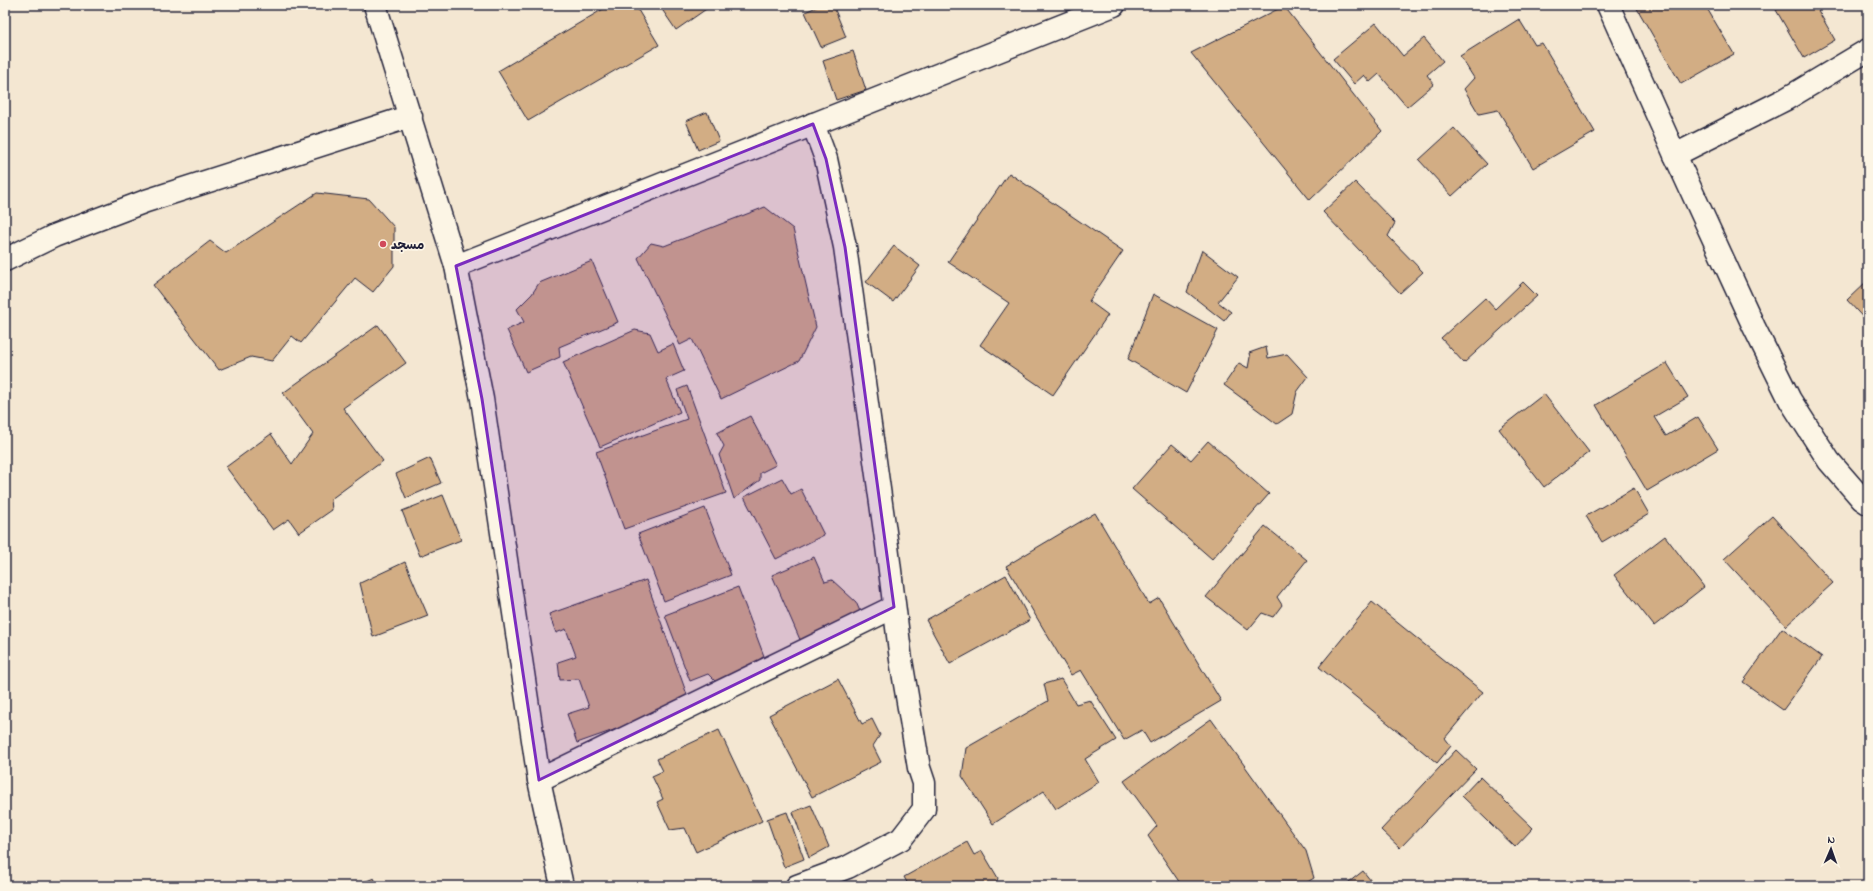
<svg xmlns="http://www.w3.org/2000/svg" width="1873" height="891" viewBox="0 0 1873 891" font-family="'Indie Flower','Playpen Sans Arabic',sans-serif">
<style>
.building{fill:#d2ad84;stroke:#22223b}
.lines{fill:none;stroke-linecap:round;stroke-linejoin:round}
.minor-casing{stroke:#22223b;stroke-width:25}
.minor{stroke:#fcf5e5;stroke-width:22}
.marked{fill:#7b2cbf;fill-opacity:0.2;stroke:#7b2cbf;stroke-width:3;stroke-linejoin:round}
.poi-dot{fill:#d1495b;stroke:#fcf5e5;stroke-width:1.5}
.labels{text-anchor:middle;stroke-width:3.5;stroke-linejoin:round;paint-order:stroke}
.poi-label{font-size:13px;font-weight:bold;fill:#22223b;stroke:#fcf5e5;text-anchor:start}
</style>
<rect width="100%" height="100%" fill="#f4e7d2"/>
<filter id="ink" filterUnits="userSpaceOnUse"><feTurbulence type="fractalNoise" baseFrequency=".025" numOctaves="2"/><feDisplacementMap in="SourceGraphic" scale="8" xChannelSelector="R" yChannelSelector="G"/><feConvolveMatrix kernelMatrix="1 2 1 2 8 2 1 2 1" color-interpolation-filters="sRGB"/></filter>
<g filter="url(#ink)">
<g class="building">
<polygon points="610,5 635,5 659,45 528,121 498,71"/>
<polygon points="659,5 712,5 676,30"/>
<polygon points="821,5 833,5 846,37 821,47 805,12"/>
<polygon points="1635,5 1705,5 1734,54 1681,84"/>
<polygon points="1785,5 1815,5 1835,40 1804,58 1776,10"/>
<polygon points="1284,6 1382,131 1310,200 1191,53"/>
<polygon points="1519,19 1535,45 1542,43 1595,132 1533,168 1498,110 1479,114 1464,89 1474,78 1460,56"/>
<polygon points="1376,23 1403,56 1424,38 1443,61 1427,75 1434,84 1407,107 1379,74 1370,82 1364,75 1354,84 1333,59"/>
<polygon points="853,51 866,90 836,100 823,61"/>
<polygon points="707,112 719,141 698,150 686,121"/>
<polygon points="1454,128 1487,164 1452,196 1419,160"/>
<polygon points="1009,173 1123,251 1089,301 1108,315 1053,395 980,345 1009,303 948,262"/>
<polygon points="1355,182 1395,223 1388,236 1423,272 1400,293 1323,212"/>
<polygon points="317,193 369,199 394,227 394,266 373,292 355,278 301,343 292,336 272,361 251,357 219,370 153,285 210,241 226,253"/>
<polygon points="765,207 793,229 816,327 799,361 721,399 692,339 680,345 638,258 651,243 664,246"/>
<polygon points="894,246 920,266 893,302 866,282"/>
<polygon points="1202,250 1238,277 1218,302 1231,312 1224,321 1187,292"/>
<polygon points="592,261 618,322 559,347 560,357 526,372 507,330 524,322 517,309 532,294 539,283"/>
<polygon points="1868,280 1868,323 1847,300"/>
<polygon points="1523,282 1537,296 1464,363 1441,338 1485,298 1495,309"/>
<polygon points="1153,294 1218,330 1186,393 1128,359"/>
<polygon points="378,325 406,363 343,408 383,461 331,499 332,510 299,533 289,519 273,530 226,467 271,434 292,464 313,434 283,393"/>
<polygon points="635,330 650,333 658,351 673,344 684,371 666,379 680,412 600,447 563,362"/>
<polygon points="1266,347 1268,358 1287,354 1308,377 1297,392 1292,414 1277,424 1224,385 1239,363 1248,368 1250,357 1249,353"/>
<polygon points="1667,363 1688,397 1654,417 1666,436 1698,417 1718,449 1647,491 1596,405"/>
<polygon points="687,386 726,493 624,529 596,452 687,419 677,390"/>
<polygon points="1544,394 1589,452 1544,487 1499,429"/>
<polygon points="750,416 776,465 760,473 760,480 734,499 719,455 724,446 717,433"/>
<polygon points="1208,441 1269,494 1212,559 1132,489 1172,444 1191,460"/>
<polygon points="430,458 441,483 406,498 396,474"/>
<polygon points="782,478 791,494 801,489 824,535 776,559 744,497"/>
<polygon points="1634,488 1649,514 1602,542 1586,516"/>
<polygon points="443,495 461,540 420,556 402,511"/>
<polygon points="705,508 731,575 664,601 638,534"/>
<polygon points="1095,513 1149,604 1159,598 1221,701 1150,743 1142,730 1124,740 1081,670 1071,675 1006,566"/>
<polygon points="1772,516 1833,583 1786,626 1724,559"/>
<polygon points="1265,526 1307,560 1277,597 1282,605 1273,617 1262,613 1248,630 1206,597"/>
<polygon points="1665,536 1704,587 1654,626 1614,575"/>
<polygon points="814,557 825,582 832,580 856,602 862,616 801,642 772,575"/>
<polygon points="405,562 428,616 373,637 360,583"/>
<polygon points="1006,575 1030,620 950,664 926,620"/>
<polygon points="646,580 690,703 577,743 567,714 589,707 579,679 560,680 558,662 576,656 566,629 556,633 549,614"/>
<polygon points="738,587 764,656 741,675 717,683 708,674 690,681 665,615"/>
<polygon points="1372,602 1483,692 1445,738 1451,746 1437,763 1319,667"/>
<polygon points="1782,628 1822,657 1783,710 1743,682"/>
<polygon points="838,679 862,724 872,719 880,735 873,746 881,762 812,797 769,715"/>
<polygon points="1061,679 1076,704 1090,700 1116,740 1085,759 1099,782 1056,809 1044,791 993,824 962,776 966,748 1048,701 1044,684"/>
<polygon points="1211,719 1306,851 1314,878 1301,886 1182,886 1148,836 1157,826 1124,781"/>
<polygon points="719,730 762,821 696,852 685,828 670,830 657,802 663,799 652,776 663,771 657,759"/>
<polygon points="1456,750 1476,769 1400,848 1381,830"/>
<polygon points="1480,777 1533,828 1515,847 1462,796"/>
<polygon points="811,805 829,847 809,858 793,812"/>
<polygon points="787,812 804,859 784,867 767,819"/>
<polygon points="967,842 974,855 982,851 998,878 995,886 932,886 929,882 922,886 909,886 904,877"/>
<polygon points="1363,871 1375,886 1344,886"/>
<polygon points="374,878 378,886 354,886"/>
</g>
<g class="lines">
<g class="minor-casing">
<g id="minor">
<polyline points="375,5 456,266 482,399 539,780 562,886"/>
<polyline points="1608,5 1675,155 1754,327 1790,400 1829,461 1862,499 1868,503"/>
<polyline points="1675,155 1786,99 1868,50"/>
<polyline points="5,260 54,236 146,201 411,116"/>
<polyline points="456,266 1114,5"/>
<polyline points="539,780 894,607"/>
<polyline points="797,886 848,867 901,839 924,809 924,783 919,768 901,660 887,546 845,247 826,159 813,124"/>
</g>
</g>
<use href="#minor" class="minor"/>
</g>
</g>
<path class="marked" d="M813,124L826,159L845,247L894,607L539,780L482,399L456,266Z"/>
<circle class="poi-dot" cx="383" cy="244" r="4"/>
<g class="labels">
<g class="poi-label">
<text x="391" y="249">مسجد</text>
</g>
</g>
<rect width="1873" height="891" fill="none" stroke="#fcf5e5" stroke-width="20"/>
<rect x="10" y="10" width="1853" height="871" fill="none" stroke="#22223b" stroke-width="1.5" filter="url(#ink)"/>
<g transform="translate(1831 849) rotate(2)" stroke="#fcf5e5" stroke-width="3" paint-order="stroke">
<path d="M0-3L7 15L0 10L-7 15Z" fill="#22223b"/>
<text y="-6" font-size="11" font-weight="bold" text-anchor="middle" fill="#22223b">N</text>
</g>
</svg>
